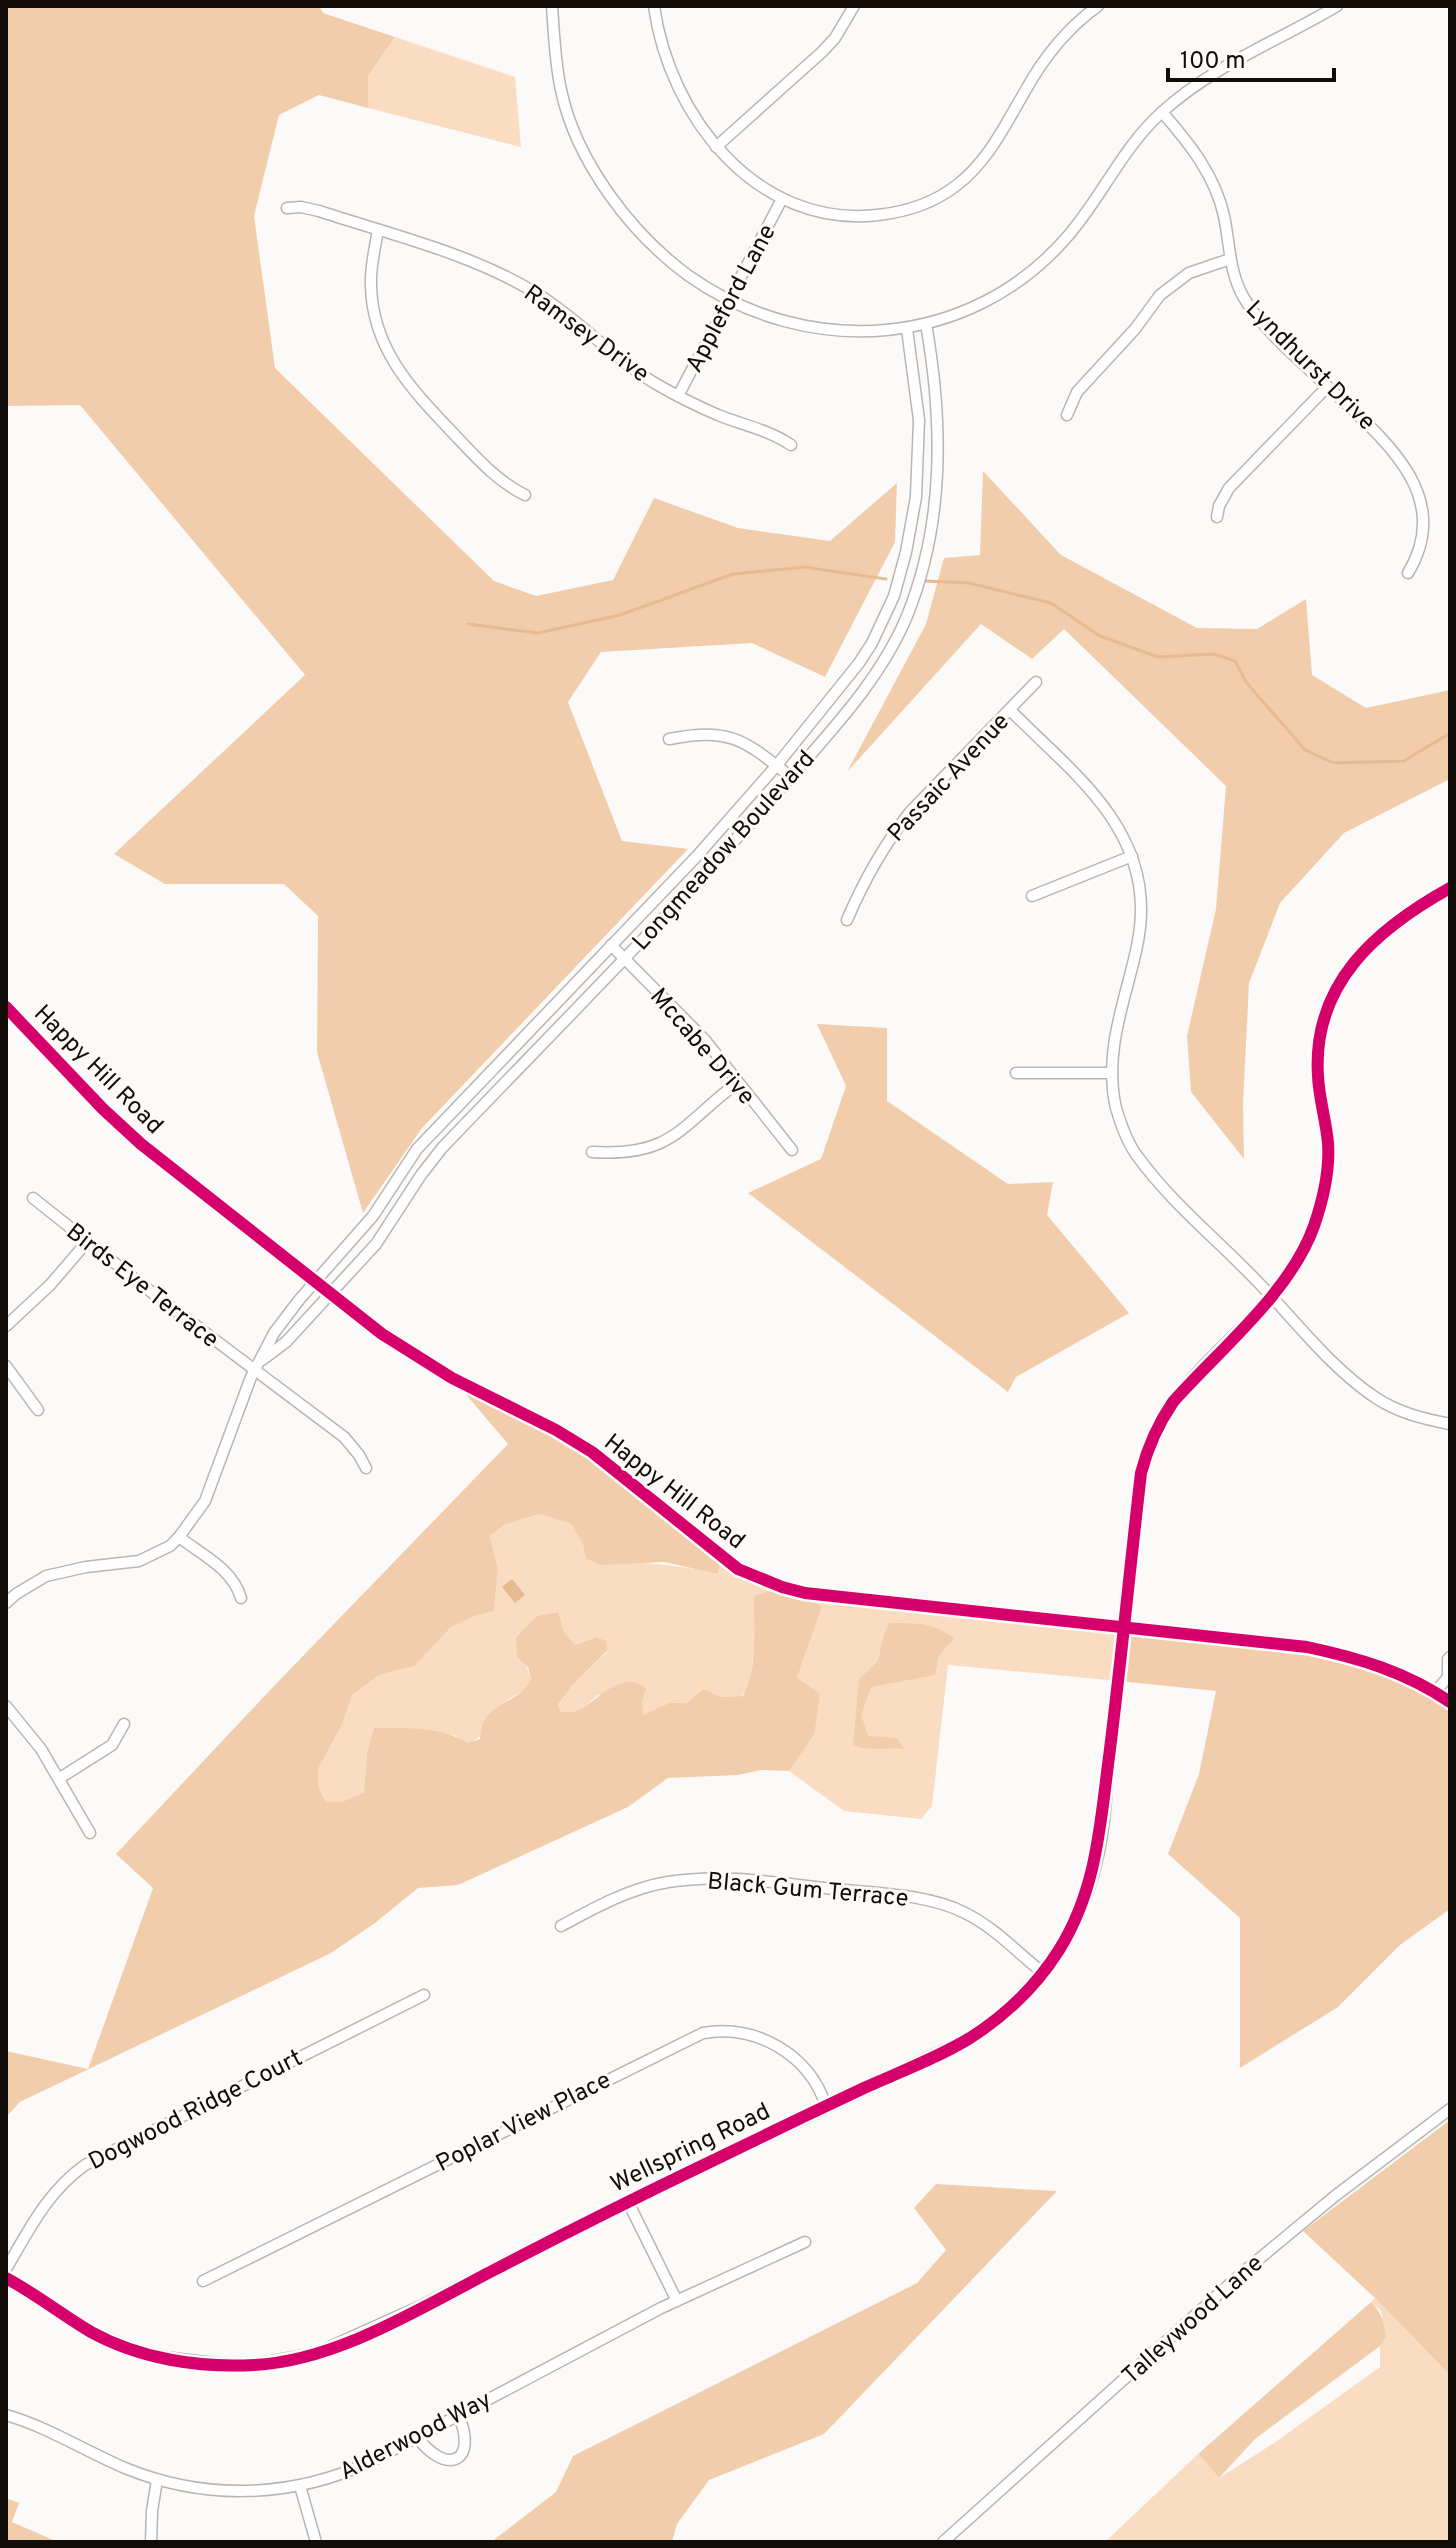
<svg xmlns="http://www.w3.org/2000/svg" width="1456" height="2548" viewBox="0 0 1456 2548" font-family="Overpass,sans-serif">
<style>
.green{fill:#fadcc2}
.forest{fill:#f2cdac}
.water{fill:#e8ba90}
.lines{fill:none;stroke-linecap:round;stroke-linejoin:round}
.stream{stroke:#e8ba90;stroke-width:3}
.minor-casing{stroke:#b9b5b2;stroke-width:13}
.tertiary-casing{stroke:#b9b5b2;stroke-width:15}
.minor{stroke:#fffefe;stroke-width:10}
.tertiary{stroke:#fffefe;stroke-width:12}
.cycleway-casing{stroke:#fdfaf7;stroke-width:17}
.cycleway{stroke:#d6006c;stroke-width:12}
.labels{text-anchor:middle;stroke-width:6;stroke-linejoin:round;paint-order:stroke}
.street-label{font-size:24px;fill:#120d08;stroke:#fdfaf7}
</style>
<rect width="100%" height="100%" fill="#fcfaf8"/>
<g class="green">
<polygon points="395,37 515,77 521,147 368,108 368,76"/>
<path d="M539,1514L571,1524L583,1545L586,1557C631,1563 674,1563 718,1574L721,1557L782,1587L754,1648L750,1682L742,1696L722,1697L703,1689L686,1703H669L642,1716V1702L598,1695L578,1712L561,1713L558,1706L572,1686L607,1652L595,1637L575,1645L564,1632L557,1612L536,1616L516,1637L531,1679C521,1698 514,1692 503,1705C490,1719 487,1736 468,1744L454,1735L367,1754L364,1792L344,1801L326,1802L318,1787V1769L342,1725L352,1695L379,1675L415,1666L451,1627L472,1617L494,1611L498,1569L490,1536L504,1525Z"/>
<polygon points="805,1593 1125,1627 1119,1681 948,1665 932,1806 921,1819 844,1811 789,1771 814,1735 797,1678 822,1607"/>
<polygon points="1375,2298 1450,2375 1450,2542 1105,2542 1198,2454 1219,2478 1274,2443 1380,2367 1380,2346 1386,2337 1381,2311 1371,2302"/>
</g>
<g class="forest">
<polygon points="6,6 319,6 323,13 395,37 368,76 368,108 319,95 279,115 254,216 275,368 494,581 536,596 613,580 654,498 738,528 830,541 897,483 895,542 825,677 752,643 601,652 568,702 622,841 688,849 422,1128 363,1213 317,1052 318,916 284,884 165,884 114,854 305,675 80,405 6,406"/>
<polygon points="983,471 1061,555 1197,628 1257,629 1306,599 1312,675 1366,708 1450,690 1450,779 1344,833 1280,903 1249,983 1243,1104 1244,1159 1191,1092 1187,1036 1216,909 1226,786 1064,629 1032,659 981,624 847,772 926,624 944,558 980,555"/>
<polygon points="817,1024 887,1028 887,1101 1008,1184 1053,1182 1047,1215 1129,1313 1016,1377 1008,1392 748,1193 821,1159 846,1086"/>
<path d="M452,1378L556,1430L721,1557L718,1574L664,1562L600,1565L586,1558L583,1545L571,1524L539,1514L504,1525L490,1536L498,1569L494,1611L472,1617L451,1627L415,1666L379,1675L352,1695L342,1725L318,1769V1787L326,1802L344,1801L364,1792L367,1754L374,1728C406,1728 440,1726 468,1743L480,1739C481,1733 482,1724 485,1719C498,1700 518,1703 531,1679L528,1667L517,1657L516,1637L536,1616L558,1612L564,1632L575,1645L596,1637L606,1641L607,1651L572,1686L558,1705L561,1712C568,1712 575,1713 581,1709C601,1697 622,1670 646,1688L642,1702L643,1715L669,1703H686L703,1689L722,1697L743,1696C758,1666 754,1629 754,1596C785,1586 796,1586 822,1607L797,1678L820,1694L814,1735L789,1771L761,1770L738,1775L668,1778L628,1807L458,1885L418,1888L375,1923L331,1953L20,2102L6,2117V2051L88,2069L153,1888L116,1854L272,1688L508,1444Z"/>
<path d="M889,1623C913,1623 936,1622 954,1639L939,1655L935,1675L871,1687L861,1715L868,1736L897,1738L904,1749C885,1747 871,1752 853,1745L859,1679L878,1661L884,1634Z"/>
<polygon points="1125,1627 1344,1655 1450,1702 1450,1909 1400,1945 1338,2007 1240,2068 1240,1918 1168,1854 1199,1774 1216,1691 1119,1681"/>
<polygon points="1450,2120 1450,2375 1375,2298 1303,2231"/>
<polygon points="936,2184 1057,2191 824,2434 709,2480 677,2524 672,2542 491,2542 556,2492 573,2456 917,2283 946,2250 914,2208"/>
<path d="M1371,2302C1382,2313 1384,2322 1386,2337L1380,2346L1255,2439L1219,2478L1198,2454Z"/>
<polygon points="6,2498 19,2503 12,2522 58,2542 6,2542"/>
</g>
<polygon class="water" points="512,1579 525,1595 515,1603 502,1587"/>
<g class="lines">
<g class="stream">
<polyline points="925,581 969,583 1051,603 1100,636 1158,657 1214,654 1235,661 1246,682 1305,750 1334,763 1404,761 1450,733"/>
<polyline points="468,624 538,633 620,615 733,574 804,567 886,579"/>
</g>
<g class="minor-casing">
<g id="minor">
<path d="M552,6C554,34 555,63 561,90C576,161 631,234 689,276C808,360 970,349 1067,237C1102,197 1122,148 1162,112C1214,65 1278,41 1337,6"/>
<path d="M654,6C669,116 757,229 878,215C906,212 934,203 957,185C988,161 1004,127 1024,93C1042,60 1067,28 1098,6"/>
<path d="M1162,112C1189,143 1215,175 1224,216C1230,244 1229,273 1244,298C1263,330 1301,362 1328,387C1380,436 1456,494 1408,573"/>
<polyline points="716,147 822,52 835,38 854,6"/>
<path d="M287,208L301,207L319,211C392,235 470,253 536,293C579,319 613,359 658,385C677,396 697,406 718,415C743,425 769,430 791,445"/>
<path d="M378,230C375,248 370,267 371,285C372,348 411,389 451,431C474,455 495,480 525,495"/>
<polyline points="678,396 782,199"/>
<polyline points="1067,415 1077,392 1135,329 1160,295 1189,273 1230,259"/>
<polyline points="1217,517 1219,506 1229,488 1327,387"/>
<path d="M1010,710C1067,768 1142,821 1141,911C1141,935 1134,960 1128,983C1117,1024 1106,1065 1116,1108C1121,1125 1127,1143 1138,1157C1170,1201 1214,1237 1251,1275C1292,1316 1328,1366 1376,1398C1399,1413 1424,1419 1450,1424"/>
<path d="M669,739C731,727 744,740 791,777"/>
<polyline points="1032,896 1132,856"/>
<path d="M847,920C864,880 883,846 910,812L1036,682"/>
<polyline points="611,945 705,1040 792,1150"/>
<polyline points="1016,1073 1112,1073"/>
<path d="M592,1152C673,1157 680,1126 737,1083"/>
<polyline points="33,1198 150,1291 344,1437 359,1455 366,1468"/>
<polyline points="6,1326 50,1285 87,1242"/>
<path d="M262,1360L286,1342L376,1244L421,1175L442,1148C557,1028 674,911 783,786C828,734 880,681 907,616C945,522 943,421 926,324"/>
<polyline points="6,1366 38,1410"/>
<path d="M179,1537C202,1555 232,1568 241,1598"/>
<polyline points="6,1603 16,1594 46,1576 86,1567 139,1561 170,1546 179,1537 205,1501 251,1377 274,1333 299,1300 373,1216 417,1149 697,856 777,765 859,663 872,643 894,596 906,552 916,497 919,420 907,329"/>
<path d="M1125,1627C1131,1566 1131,1470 1162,1419C1203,1349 1281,1310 1312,1230C1323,1202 1331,1171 1328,1141C1325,1119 1319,1097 1318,1075C1313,983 1376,929 1450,888"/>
<polyline points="1448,1676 1448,1659 1450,1657"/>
<polyline points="1435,1692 1450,1675"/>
<polyline points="6,1706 41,1749 90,1833"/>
<polyline points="60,1778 112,1745 124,1724"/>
<path d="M561,1926C594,1908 630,1888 668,1882C723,1873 778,1883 833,1889C874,1893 929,1894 965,1913C994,1927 1018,1953 1043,1973"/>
<polyline points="628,2202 677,2301"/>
<path d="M6,2269C29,2230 47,2192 85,2165L424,1995"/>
<path d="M203,2281L703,2033C756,2024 809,2054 826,2106"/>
<path d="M6,2415C48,2427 85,2451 125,2468C205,2501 292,2498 370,2462L661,2308L805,2242"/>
<path d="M417,2437C447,2477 479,2462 458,2414"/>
<polyline points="300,2486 316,2542"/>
<polyline points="151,2542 152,2511 157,2480"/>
<polyline points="943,2542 1242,2273 1335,2196 1450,2109"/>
</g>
</g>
<g class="tertiary-casing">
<g id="tertiary">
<path d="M6,1007L103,1109L141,1144L382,1334L452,1378L556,1430L592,1452L738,1569L782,1587L805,1593L1307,1647C1359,1658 1406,1672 1450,1702"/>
<path d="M6,2278L93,2333L136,2351L165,2358L222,2365H256L316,2354L423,2306L606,2212L969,2039C1032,1997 1077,1938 1095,1864C1104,1830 1105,1795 1108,1761C1113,1716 1120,1671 1125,1627"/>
</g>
</g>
<use href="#minor" class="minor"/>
<use href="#tertiary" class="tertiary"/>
<g class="cycleway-casing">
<g id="cycleway">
<path d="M6,1007L103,1109L141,1144L382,1334L452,1378L556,1430L592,1452L738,1569L782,1587L805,1593L1307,1647C1359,1658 1406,1672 1450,1702"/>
<path d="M6,2278C36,2294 62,2315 91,2332C140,2359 199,2368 254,2365C337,2361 422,2307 494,2270C567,2232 639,2196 712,2161C763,2136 813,2112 864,2088C900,2072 937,2058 970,2038C1006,2015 1037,1985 1059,1950C1097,1889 1100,1825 1109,1757C1121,1662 1130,1567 1141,1473C1148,1446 1158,1424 1173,1402C1220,1349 1290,1293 1314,1226C1323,1200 1330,1171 1328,1143C1326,1120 1319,1099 1318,1076C1312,984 1376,929 1450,888"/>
</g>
</g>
<use href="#cycleway" class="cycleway"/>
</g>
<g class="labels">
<g class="street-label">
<text transform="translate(730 298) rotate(-62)" y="8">Appleford Lane</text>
<text transform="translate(587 333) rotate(36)" y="8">Ramsey Drive</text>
<text transform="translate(1311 365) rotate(45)" y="8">Lyndhurst Drive</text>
<text transform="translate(948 777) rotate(-47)" y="8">Passaic Avenue</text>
<text transform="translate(723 850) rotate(-48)" y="8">Longmeadow Boulevard</text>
<text transform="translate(703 1046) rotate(49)" y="8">Mccabe Drive</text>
<text transform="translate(99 1069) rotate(45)" y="8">Happy Hill Road</text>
<text transform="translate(143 1285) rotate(38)" y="8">Birds Eye Terrace</text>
<text transform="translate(675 1491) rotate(38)" y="8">Happy Hill Road</text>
<text transform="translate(808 1889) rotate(5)" y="8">Black Gum Terrace</text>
<text transform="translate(195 2109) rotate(-27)" y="8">Dogwood Ridge Court</text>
<text transform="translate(523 2121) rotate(-27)" y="8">Poplar View Place</text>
<text transform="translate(690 2147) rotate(-26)" y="8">Wellspring Road</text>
<text transform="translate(1192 2319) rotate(-42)" y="8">Talleywood Lane</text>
<text transform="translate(415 2435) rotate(-27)" y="8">Alderwood Way</text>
</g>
</g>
<rect width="1456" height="2548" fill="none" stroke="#120d08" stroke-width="16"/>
<path d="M1168 68v12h166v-12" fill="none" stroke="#120d08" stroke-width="4"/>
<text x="1180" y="68" font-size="24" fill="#120d08" stroke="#fdfaf7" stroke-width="6" paint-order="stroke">100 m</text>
</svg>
